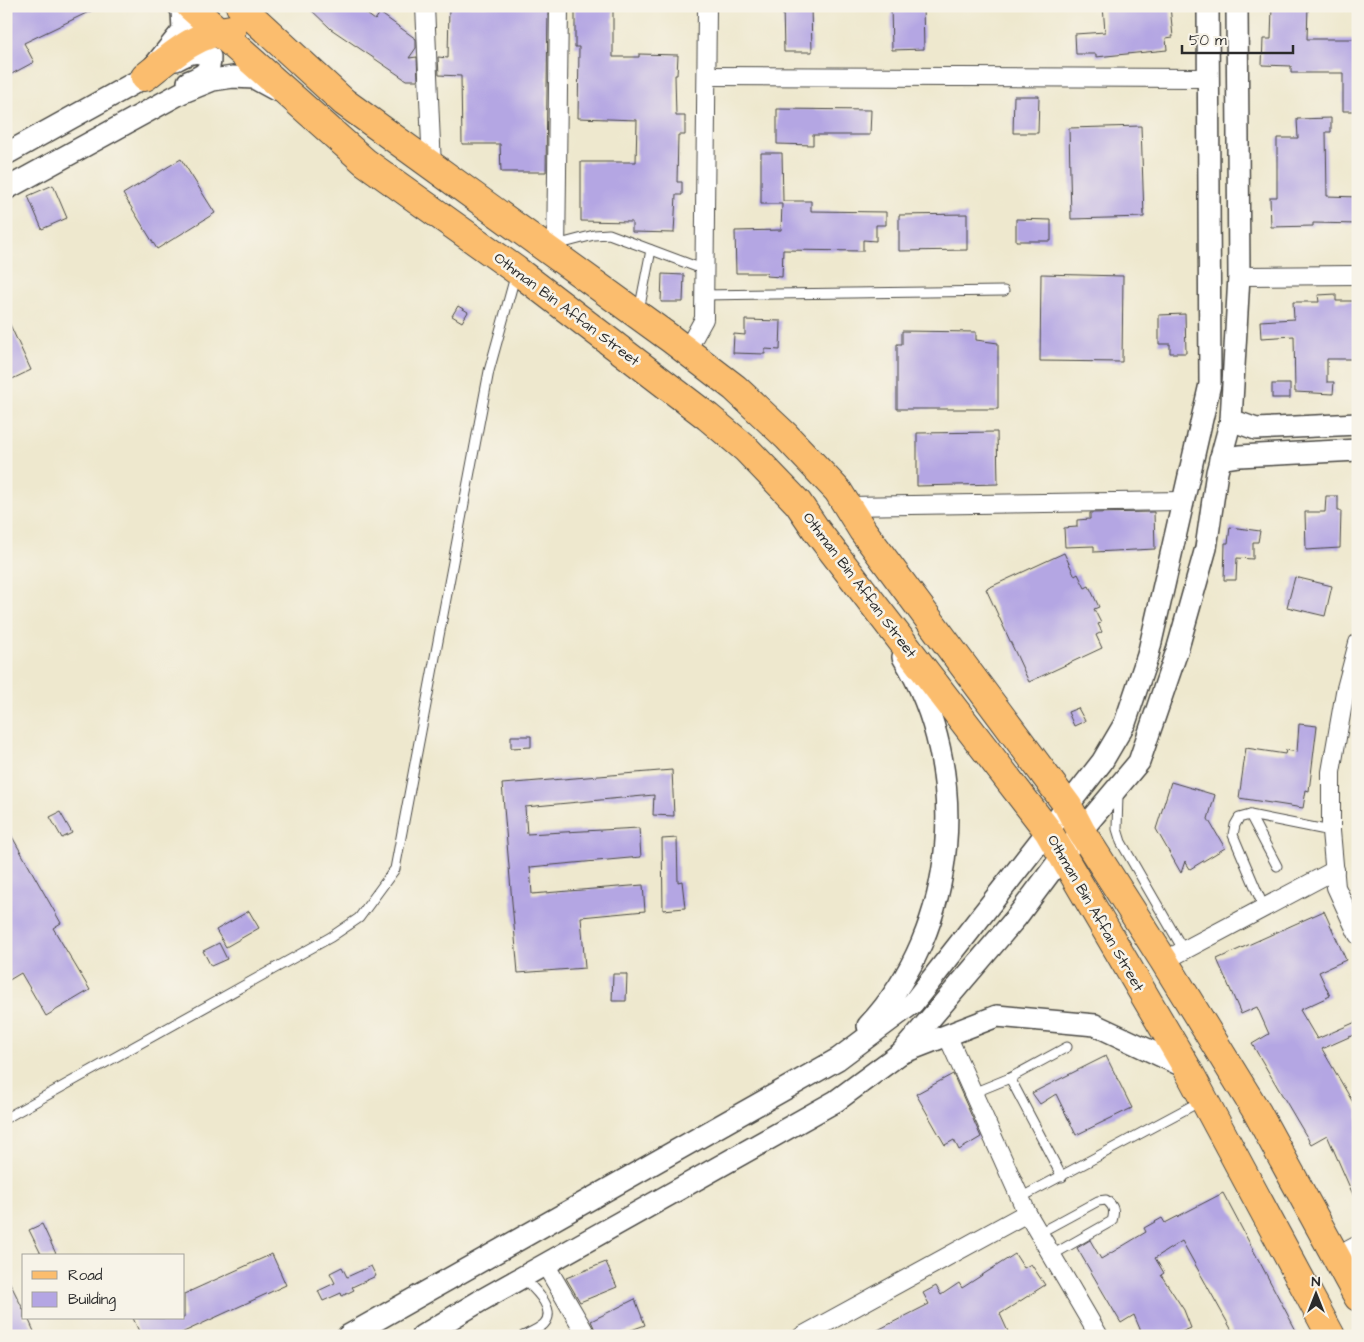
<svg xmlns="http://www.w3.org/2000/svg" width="1364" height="1342" viewBox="0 0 1364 1342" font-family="'Architects Daughter',sans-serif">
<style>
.building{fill:#b4a6e3}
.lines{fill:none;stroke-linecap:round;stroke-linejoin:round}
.service-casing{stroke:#484743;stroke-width:11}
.minor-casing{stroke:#484743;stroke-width:20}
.tertiary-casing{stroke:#484743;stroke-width:24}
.primary-casing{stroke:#484743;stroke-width:30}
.service{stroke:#fff;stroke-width:9}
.minor{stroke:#fff;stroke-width:18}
.tertiary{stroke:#fff;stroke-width:21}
.primary{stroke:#fbbd6e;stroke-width:28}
.labels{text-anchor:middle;stroke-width:5;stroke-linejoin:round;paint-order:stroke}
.street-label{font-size:15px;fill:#2b2b2b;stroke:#f7f3e8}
</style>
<rect width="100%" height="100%" fill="#f7f3e8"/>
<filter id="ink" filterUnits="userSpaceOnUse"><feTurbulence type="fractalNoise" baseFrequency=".02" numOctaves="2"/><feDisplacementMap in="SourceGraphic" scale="10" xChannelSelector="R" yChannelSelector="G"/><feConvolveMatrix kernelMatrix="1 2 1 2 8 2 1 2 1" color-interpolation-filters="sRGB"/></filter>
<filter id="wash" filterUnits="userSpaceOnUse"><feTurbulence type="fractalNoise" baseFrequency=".0096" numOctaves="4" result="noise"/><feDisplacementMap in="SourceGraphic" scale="20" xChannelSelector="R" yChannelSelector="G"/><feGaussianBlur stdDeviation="1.12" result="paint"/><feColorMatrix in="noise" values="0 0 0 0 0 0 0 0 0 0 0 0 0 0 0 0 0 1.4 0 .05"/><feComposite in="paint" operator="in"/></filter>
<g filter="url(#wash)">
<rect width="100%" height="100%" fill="#eee8ce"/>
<g id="blocks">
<g class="building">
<polygon points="6,6 101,6 24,43 34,62 6,77"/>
<polygon points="307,6 356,6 375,20 380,13 416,39 416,48 409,58 417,57 418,80 406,80 331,29"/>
<polygon points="449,6 548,6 546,172 501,172 500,144 462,144 461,76 439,75 438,57 448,58"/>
<polygon points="575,6 613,6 613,57 639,57 639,54 678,55 677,75 675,75 676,116 685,116 685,135 678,135 677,182 682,182 682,195 676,195 674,233 632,232 632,222 581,221 581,162 636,162 637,120 578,118 579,47 575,47"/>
<polygon points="783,6 811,6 812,52 784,52"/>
<polygon points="891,6 923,6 924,49 892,50"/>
<polygon points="1103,6 1170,6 1173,37 1166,38 1167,50 1096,57 1096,54 1076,54 1075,34 1105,32"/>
<polygon points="1272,6 1308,6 1307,39 1358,39 1358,111 1343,111 1343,73 1291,73 1291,66 1262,65 1263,39 1271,39"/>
<polygon points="1014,96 1039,96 1038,133 1013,133"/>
<polygon points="777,109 871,110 870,135 813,135 813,145 777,144"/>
<polygon points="1331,118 1331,132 1326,132 1327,196 1358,197 1358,224 1313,223 1313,226 1271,227 1270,197 1277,197 1277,138 1298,138 1297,119"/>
<polygon points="1141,126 1144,217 1071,219 1069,128"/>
<polygon points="761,153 782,153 783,201 811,201 811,211 886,212 886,225 876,225 876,241 863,240 863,251 783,250 782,277 766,276 767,273 736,273 735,231 781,230 782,204 761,204"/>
<polygon points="181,159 215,213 157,249 123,194"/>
<polygon points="53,185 67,218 42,229 28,196"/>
<polygon points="967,214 967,250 899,251 899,215"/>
<polygon points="1016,219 1051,220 1051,241 1016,241"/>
<polygon points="662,274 684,275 683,302 661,302"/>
<polygon points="1041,274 1123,276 1122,362 1040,361"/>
<polygon points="1336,294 1336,301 1358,301 1358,359 1327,359 1327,382 1334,382 1333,394 1295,392 1294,336 1261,338 1260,321 1294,319 1293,302 1319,302 1318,295"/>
<polygon points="458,306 468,312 462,322 452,316"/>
<polygon points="1185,314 1186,353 1170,353 1170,344 1159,344 1159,315"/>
<polygon points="6,316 31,370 6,382"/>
<polygon points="745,320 781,321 780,350 765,349 765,354 733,353 734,334 745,335"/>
<polygon points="902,331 976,332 976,340 998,343 998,409 897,409 897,344 902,344"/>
<rect x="1272" y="384" width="18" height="14"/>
<polygon points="997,432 998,484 917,486 917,433"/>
<polygon points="1326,496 1338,496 1338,511 1341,511 1340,548 1306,550 1305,512 1325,512"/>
<polygon points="1154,512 1155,549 1094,552 1094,546 1065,547 1064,528 1077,527 1077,520 1090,519 1090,513"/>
<polygon points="1230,527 1260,531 1258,542 1253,542 1253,559 1237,558 1236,580 1224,580 1225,543 1228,543"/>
<polygon points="1064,553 1075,576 1078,574 1085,588 1089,586 1099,607 1094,609 1101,623 1098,624 1102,632 1096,635 1102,648 1029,682 986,589"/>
<polygon points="1295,577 1332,586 1325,616 1287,607"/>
<polygon points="1078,708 1085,721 1074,726 1068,712"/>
<polygon points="1299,724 1317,726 1309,791 1306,790 1303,808 1239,798 1246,748 1285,754 1286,750 1297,752"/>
<polygon points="511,736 531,736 531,747 511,748"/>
<polygon points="672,770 674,816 653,815 654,795 525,807 527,834 639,828 641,857 530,867 532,894 643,885 645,911 581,917 585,968 518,973 502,784"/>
<polygon points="1171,782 1215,795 1208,819 1225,848 1190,869 1185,861 1181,873 1156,829"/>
<polygon points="60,812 72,833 62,838 50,817"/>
<polygon points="6,826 61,923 53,928 90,990 46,1016 21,973 6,982"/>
<polygon points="677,838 678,882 682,881 685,908 663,910 662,839"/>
<polygon points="249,911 259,928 226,947 216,930"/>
<polygon points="1324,911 1346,960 1319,972 1330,996 1300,1010 1317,1039 1358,1021 1358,1033 1322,1049 1358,1111 1358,1206 1327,1135 1311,1144 1252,1044 1269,1034 1257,1007 1241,1014 1217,959"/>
<polygon points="219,943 227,959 211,966 203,951"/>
<polygon points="613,974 627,974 626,1001 612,1001"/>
<polygon points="1106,1056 1132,1108 1076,1135 1056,1094 1040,1104 1032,1093"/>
<polygon points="953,1074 981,1137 959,1150 954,1140 945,1145 916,1094"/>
<polygon points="1223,1193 1299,1336 1235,1336 1182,1241 1155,1258 1164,1273 1161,1275 1184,1310 1191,1328 1172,1336 1143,1336 1134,1315 1121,1323 1077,1248 1090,1240 1101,1259 1146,1232 1144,1228 1162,1218 1165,1223"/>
<polygon points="42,1224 57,1256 42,1256 29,1230"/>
<polygon points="272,1254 286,1285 175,1336 141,1336 133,1318 184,1318 184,1294"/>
<polygon points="1015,1254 1024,1268 1031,1264 1045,1285 1000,1314 1010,1336 866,1336 929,1304 923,1293 936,1286 941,1295 959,1283 962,1288"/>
<polygon points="606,1262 617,1287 580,1302 566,1278"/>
<polygon points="371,1266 376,1276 352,1287 354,1290 342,1296 341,1293 323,1301 318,1291 335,1283 330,1273 342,1267 347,1277"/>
<polygon points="6,1275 24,1311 24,1318 28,1318 36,1336 6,1336"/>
<polygon points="635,1299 645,1325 615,1336 598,1336 591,1321"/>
</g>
</g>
</g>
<g filter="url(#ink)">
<use href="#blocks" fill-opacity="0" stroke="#484743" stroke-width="1"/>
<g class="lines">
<g class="service-casing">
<g id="service">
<polyline points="556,245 594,235 609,234 705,270"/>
<polyline points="704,295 1004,291"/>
<polyline points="639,311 651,250"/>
<polyline points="1118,794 1117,829 1121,842 1184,951"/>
<polyline points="1250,815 1277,866"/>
<polyline points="1264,908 1233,835 1235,825 1239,818 1250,815 1331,831"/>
<polyline points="1010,1078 1062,1177"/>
<polyline points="973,1093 1010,1078 1067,1047"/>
<polyline points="6,1118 331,937 359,918 395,869 489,371 516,273"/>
<polyline points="1020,1198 1201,1101"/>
<path d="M1039,1233L1098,1201L1106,1200C1114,1206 1115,1211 1112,1221L1052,1255"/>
<path d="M523,1336C529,1333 539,1329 544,1324C558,1309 533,1288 523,1278"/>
</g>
</g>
<g class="minor-casing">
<g id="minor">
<polyline points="425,6 432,167"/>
<polyline points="707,76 1208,78"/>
<polyline points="556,256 559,6"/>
<polyline points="1239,276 1358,275"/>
<polyline points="687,350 704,319 707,6"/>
<polyline points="847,506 1183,501"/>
<polyline points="1358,643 1345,692 1331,772 1331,831 1336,887 1358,935"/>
<polyline points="1164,961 1335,870"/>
<polyline points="947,1035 1027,1213"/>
<polyline points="1336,1257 1358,1245"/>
<polyline points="545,1264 587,1336"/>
<polyline points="802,1336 1027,1213 1099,1336"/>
</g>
</g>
<g class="tertiary-casing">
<g id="tertiary">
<path d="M176,60C189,53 197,49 210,57C211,73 201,76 188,82"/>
<polyline points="6,154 145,77 183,30 182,11 179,6"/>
<polyline points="6,189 181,93 213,80 233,77 254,78 276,90"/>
<polyline points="1231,420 1256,429 1358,424"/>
<polyline points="1220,459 1239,456 1358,450"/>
<path d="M868,1026C959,929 972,769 903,657"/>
<polyline points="904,1052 997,1016 1095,1025 1187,1068"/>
<polyline points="348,1336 838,1059 913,1003 1102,762 1125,723 1148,655 1210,384 1208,6"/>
<polyline points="422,1336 480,1301 836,1101 901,1053 1016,918 1081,831 1139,762 1177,651 1206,548 1217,472 1231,420 1239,276 1237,6"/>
</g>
</g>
<g class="primary-casing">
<g id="primary">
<polyline points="190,6 365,162 516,270 708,417 746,449 798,503 817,531 1048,831 1187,1068 1331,1336"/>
<polyline points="240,6 344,102 671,339 735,388 786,436 838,491 863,531 1068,806 1081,831 1164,961 1257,1112 1358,1297"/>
<path d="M145,77C173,55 196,33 232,29"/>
</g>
</g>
<use href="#service" class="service"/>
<use href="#minor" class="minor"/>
<use href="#tertiary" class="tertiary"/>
<use href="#primary" class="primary"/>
</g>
</g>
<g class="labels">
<g class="street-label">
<text transform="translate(567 309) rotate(37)" y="5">Othman Bin Affan Street</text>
<text transform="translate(860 585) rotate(53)" y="5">Othman Bin Affan Street</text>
<text transform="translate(1096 913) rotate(60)" y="5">Othman Bin Affan Street</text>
</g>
</g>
<rect width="1364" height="1342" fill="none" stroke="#f7f3e8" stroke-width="25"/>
<rect x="22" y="1254" width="162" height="65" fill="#f7f3e8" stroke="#a5a39c"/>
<rect x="32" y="1271" width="25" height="8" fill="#fbbd6e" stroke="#a5a39c"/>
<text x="68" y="1280" font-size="15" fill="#2b2b2b">Road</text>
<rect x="32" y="1292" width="25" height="15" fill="#b4a6e3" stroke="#a5a39c"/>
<text x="68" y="1304" font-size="15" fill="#2b2b2b">Building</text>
<g transform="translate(1316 1294)" stroke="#f7f3e8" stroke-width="4" paint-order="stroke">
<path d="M0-4L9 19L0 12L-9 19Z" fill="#2b2b2b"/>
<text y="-8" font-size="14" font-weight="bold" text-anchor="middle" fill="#2b2b2b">N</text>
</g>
<path d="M1182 45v8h111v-8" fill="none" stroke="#2b2b2b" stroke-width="2.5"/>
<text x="1189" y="45" font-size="15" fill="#2b2b2b" stroke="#f7f3e8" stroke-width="4" paint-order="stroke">50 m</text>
</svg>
